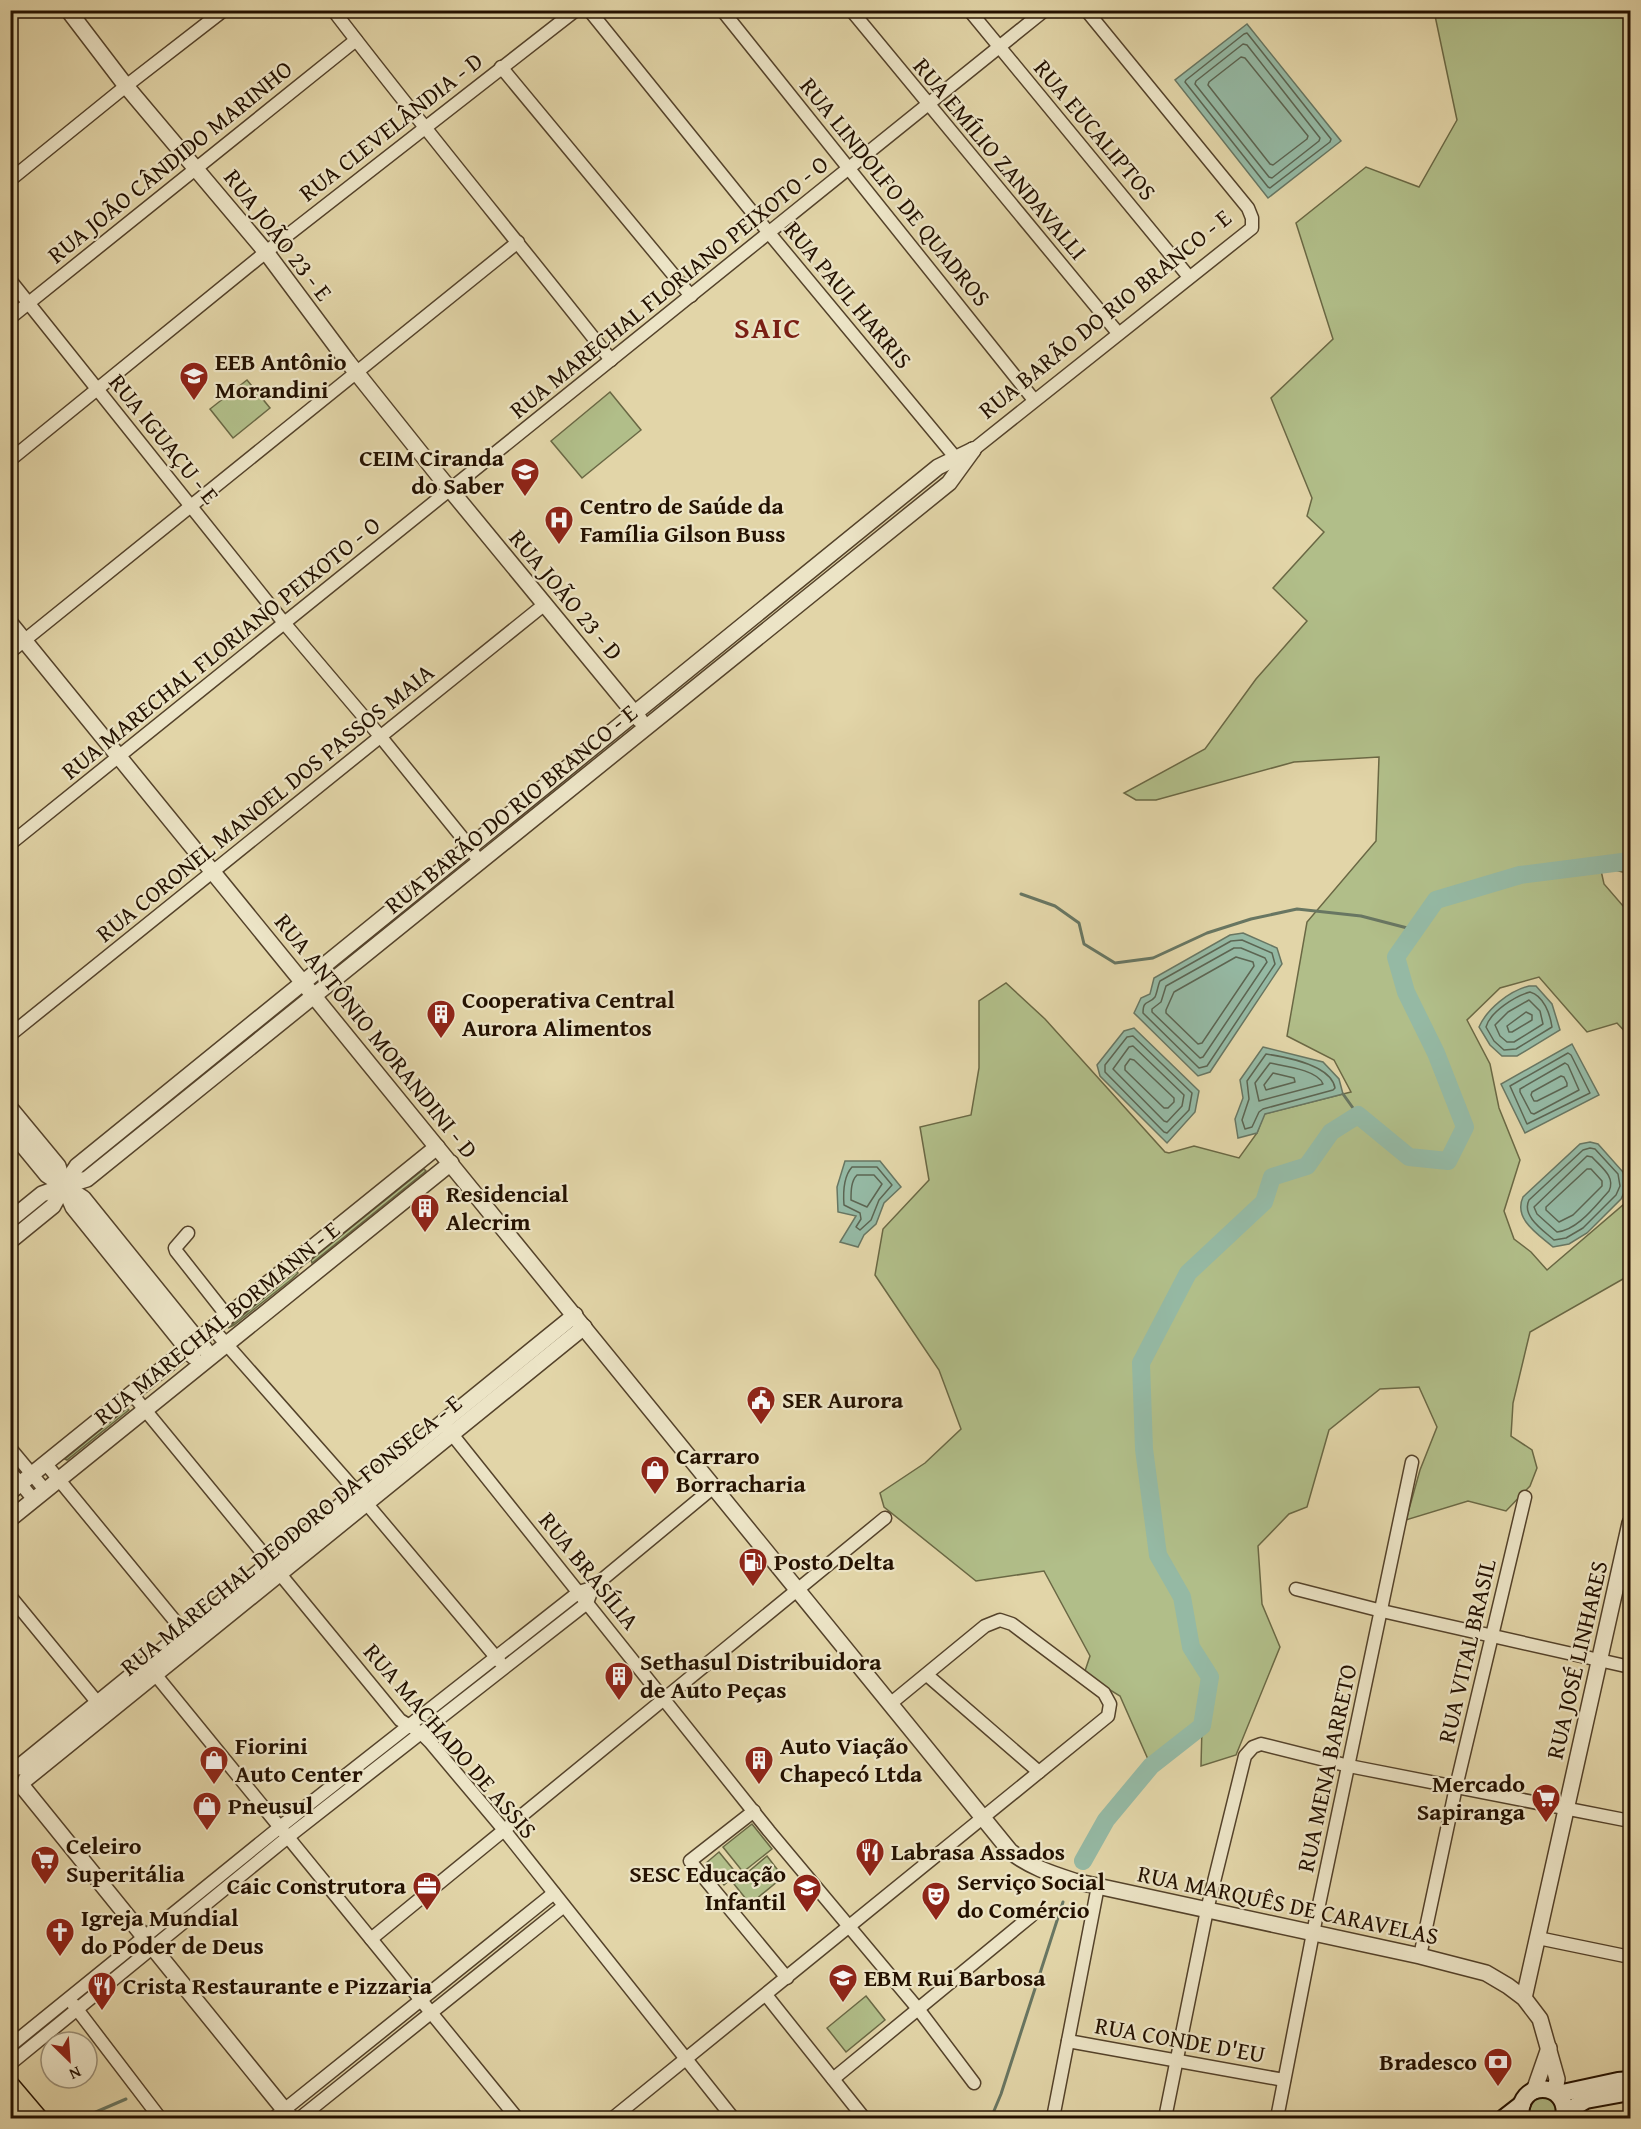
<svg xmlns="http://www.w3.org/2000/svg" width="1641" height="2129" viewBox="0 0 1641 2129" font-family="'Gentium Book Plus',serif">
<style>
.green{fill:#b1be89;stroke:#6a6844;stroke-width:1.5}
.water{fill:#95b9a4;stroke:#687662;stroke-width:1.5}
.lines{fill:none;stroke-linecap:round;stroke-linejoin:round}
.shore{stroke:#5c6552;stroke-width:1.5}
.stream{stroke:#687662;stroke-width:3}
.river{stroke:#95b9a4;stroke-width:18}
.minor-casing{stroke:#54422a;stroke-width:15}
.tertiary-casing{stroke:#54422a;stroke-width:18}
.secondary-casing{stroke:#241100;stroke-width:20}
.primary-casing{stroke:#241100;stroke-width:21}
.minor{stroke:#ece4c6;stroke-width:12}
.tertiary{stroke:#ece4c6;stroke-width:15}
.secondary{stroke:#ece4c6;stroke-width:16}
.primary{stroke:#e2d5a8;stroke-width:18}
.labels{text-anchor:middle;stroke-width:4.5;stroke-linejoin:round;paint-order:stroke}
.street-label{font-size:24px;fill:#241100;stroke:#ece4c6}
.poi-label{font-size:24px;font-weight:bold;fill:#241100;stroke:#ece4c6;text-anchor:start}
.district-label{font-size:30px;font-weight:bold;letter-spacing:1.5px;fill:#7a1f14;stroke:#ece4c6}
</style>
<rect width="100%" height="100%" fill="#e2d5a8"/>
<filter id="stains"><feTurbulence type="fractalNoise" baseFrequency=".00333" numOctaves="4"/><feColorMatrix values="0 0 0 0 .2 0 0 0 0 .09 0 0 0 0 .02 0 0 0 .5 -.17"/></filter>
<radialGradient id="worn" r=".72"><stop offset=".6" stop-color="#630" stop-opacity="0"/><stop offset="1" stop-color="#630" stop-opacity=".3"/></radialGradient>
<g class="green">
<polygon points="1434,11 1630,11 1630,874 1600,866 1604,884 1630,914 1630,1037 1617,1023 1587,1032 1539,977 1500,988 1467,1020 1490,1064 1499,1108 1520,1160 1504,1211 1514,1239 1531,1252 1547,1270 1630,1199 1630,1275 1530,1332 1513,1403 1511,1436 1532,1450 1537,1468 1530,1486 1506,1511 1468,1501 1406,1520 1420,1470 1437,1427 1419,1387 1380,1389 1329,1430 1307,1507 1289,1514 1258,1546 1262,1604 1280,1647 1236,1755 1201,1766 1202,1726 1151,1766 1120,1696 1084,1674 1090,1656 1044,1571 976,1581 884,1507 880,1493 925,1463 961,1429 939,1370 875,1275 883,1229 929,1180 920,1127 971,1115 979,1068 979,1001 1006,983 1045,1019 1165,1152 1169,1153 1194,1146 1239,1158 1257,1133 1264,1114 1351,1092 1334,1060 1287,1036 1307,922 1376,841 1379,757 1294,762 1156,800 1136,800 1124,793 1205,749 1256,679 1307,621 1273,588 1324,532 1307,516 1312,498 1271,398 1333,339 1296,223 1366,167 1419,187 1457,120"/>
<polygon points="247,380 270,408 233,438 210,409"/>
<polygon points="610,392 641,430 582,478 551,441"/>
<polygon points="424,1169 426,1171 312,1263 311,1260 317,1255"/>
<polygon points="296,1271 298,1273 292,1279 234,1325 228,1328"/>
<polygon points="127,1408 129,1410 67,1460 65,1459"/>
<polygon points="752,1824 772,1849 743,1872 723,1847"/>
<polygon points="719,1852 737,1874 724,1885 706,1863"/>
<polygon points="767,1856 783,1877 750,1904 734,1884"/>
<polygon points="866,1996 885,2020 846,2052 827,2028"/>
<path d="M1540,2097L1550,2098L1557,2106L1556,2118H1530C1527,2108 1530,2101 1540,2097Z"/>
</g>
<g class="water">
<polygon points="1247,24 1341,141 1268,198 1175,80"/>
<polygon points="1243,933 1277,948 1282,964 1210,1072 1198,1076 1134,1013 1141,998 1150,994 1154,978 1230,935"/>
<path d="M1529,986H1536L1552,1004L1560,1030L1517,1056H1502L1490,1045L1479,1027C1487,1009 1509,991 1529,986Z"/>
<polygon points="1134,1028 1199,1091 1195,1112 1167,1143 1100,1076 1097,1065 1124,1031"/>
<polygon points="1572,1044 1599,1095 1525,1133 1501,1084"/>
<polygon points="1263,1047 1323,1062 1339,1079 1343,1094 1265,1114 1257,1133 1238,1138 1235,1119 1243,1098 1240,1080"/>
<path d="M1590,1142L1598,1144L1623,1172L1627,1186L1621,1199L1587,1233L1569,1244L1553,1247C1538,1234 1513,1219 1523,1197L1580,1144Z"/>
<polygon points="845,1161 880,1161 901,1187 884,1203 876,1224 864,1235 858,1247 840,1242 856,1216 838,1212 837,1187"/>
</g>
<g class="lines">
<g class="shore">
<polygon points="1247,33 1331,139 1330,142 1270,188 1268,187 1185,82 1186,80 1244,34"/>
<polygon points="1243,44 1247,45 1320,138 1319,141 1272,178 1269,177 1195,84 1196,81"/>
<polygon points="1241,57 1245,58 1308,136 1307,139 1273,165 1270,164 1208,85 1209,82"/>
<path d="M1242,940L1272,953L1275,964L1207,1066L1199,1068L1143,1013C1143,999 1149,1005 1155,997C1157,993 1158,985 1160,981L1231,941Z"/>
<polygon points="1234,948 1241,948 1265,958 1267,962 1203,1057 1200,1058 1152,1012 1152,1009 1161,1002 1166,986"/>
<polygon points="1236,957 1253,962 1254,966 1202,1043 1198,1044 1166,1013 1166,1010 1174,992"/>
<path d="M1530,992C1544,996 1550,1014 1552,1027L1516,1049L1504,1050L1494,1041L1486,1027C1490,1012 1515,996 1530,992Z"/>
<polygon points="1529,1000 1540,1011 1543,1024 1514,1042 1507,1042 1500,1036 1495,1025 1508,1012"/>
<polygon points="1526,1012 1532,1015 1532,1020 1512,1032 1509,1032 1507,1026"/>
<polygon points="1133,1036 1192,1093 1189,1110 1167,1133 1164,1132 1105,1072 1105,1065 1127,1037"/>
<polygon points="1133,1046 1184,1095 1182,1106 1167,1122 1164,1121 1113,1069 1129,1047"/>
<polygon points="1568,1053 1571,1055 1590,1093 1527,1124 1510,1086"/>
<path d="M1266,1054C1286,1057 1331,1065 1335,1088L1333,1090L1263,1109L1259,1112L1252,1127L1245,1129L1242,1120L1249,1099L1247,1081Z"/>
<polygon points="1130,1059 1134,1060 1174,1098 1174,1102 1168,1108 1164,1108 1125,1070 1125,1066"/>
<path d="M1270,1063C1284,1066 1318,1070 1323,1084L1259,1101L1255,1083Z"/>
<polygon points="1565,1063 1568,1065 1579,1090 1534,1114 1531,1113 1520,1092 1520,1089"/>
<polygon points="1273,1073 1294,1078 1295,1082 1266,1090 1264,1085"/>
<polygon points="1561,1076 1564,1077 1567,1083 1567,1086 1537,1101 1534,1101 1531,1095 1532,1092"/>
<path d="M1590,1148L1595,1149L1618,1174L1620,1186L1616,1195L1583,1228L1566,1238L1554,1240C1544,1231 1521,1216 1529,1200L1583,1150Z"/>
<path d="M1587,1156L1592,1157C1601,1167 1616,1177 1609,1191C1595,1206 1578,1230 1557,1232L1537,1214L1534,1207Z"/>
<path d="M852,1167H877L892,1185L879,1200L871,1220L860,1230L856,1227L861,1219L860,1213L844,1205C843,1192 843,1177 852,1167Z"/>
<polygon points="1587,1169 1591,1169 1602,1181 1602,1186 1573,1215 1559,1222 1546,1210 1546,1207"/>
<path d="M857,1175H874L882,1184L867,1207L851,1200C851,1191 851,1181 857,1175Z"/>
</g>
<g class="stream">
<polyline points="1021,894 1055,906 1079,923 1084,944 1115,963 1153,958 1207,933 1251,919 1297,909 1361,916 1415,930"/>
<polyline points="1343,1094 1358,1115"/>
<polyline points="82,2118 126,2099"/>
<polyline points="991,2118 1001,2094 1063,1902"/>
</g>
<polyline class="river" points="1083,1861 1106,1820 1151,1766 1202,1726 1210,1677 1191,1647 1182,1597 1158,1555 1144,1449 1141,1363 1188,1273 1264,1202 1272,1177 1307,1166 1331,1132 1358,1115 1409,1157 1448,1161 1465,1127 1436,1053 1406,992 1396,957 1436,900 1520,875 1630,861"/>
<g class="minor-casing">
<g id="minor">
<path d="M333,10C424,129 519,243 611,360"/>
<polyline points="589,10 769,233 960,463"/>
<polyline points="722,10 1034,400"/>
<polyline points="851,10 1118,333"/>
<polyline points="969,10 1189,277"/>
<polyline points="501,67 691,296"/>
<polyline points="10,180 126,86 224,10"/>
<polyline points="10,280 285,624 380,736 469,846 480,863"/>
<polyline points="10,318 356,40"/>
<polyline points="973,450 1252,228 1252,218 1248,208 1086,10"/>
<polyline points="10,460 266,252 576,10"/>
<polyline points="10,652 518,242"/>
<polyline points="10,844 1045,10"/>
<polyline points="10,1035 545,604"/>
<polyline points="188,1233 175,1248 176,1251 228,1317"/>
<polyline points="213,1329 356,1491 500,1662"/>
<polyline points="132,1394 400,1720 421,1733 430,1742 504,1830 733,2118"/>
<polyline points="447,1428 769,1831 919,2010 974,2083"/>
<polyline points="10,1448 45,1490"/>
<polyline points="46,1464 189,1638"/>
<polyline points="10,1471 34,1500"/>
<polyline points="1296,1589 1382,1611 1630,1667"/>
<polyline points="10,1596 102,1708"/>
<polyline points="150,1668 517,2118"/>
<polyline points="927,1675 1039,1772"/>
<polyline points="754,1811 690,1861 787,1978"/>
<polyline points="1538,1938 1630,1957"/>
<polyline points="371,1939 885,1518"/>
<polyline points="1420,1956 1456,1787 1525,1497"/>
<polyline points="766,1995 864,2118"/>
<polyline points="73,2004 160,2118"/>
<polyline points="1068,2041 1284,2080"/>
<polyline points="10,2046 280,1827 579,1592 592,1588 715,1486"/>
<polyline points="10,2064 288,1837 587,1603 590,1595"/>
<polyline points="833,2079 1031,1916"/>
<polyline points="274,2118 554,1893"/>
<polyline points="300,2118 564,1906"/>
<polyline points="613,2118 1108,1716 1110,1704 1104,1693 1012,1624 1000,1620 985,1626 890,1704"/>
<polyline points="1053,2118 1098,1886"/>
<polyline points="1165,2118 1207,1910 1245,1756 1253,1747 1261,1744 1349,1766 1630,1821"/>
<polyline points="1277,2118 1313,1933 1412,1462"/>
</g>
</g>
<g class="tertiary-casing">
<g id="tertiary">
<polyline points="68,10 126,86 266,252 348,362 439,476 640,720"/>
<path d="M10,623L1010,1851C1028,1866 1052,1874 1074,1881L1420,1956L1486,1973L1508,1986L1524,1998L1540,2019L1557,2079L1555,2092"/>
<polyline points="10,1108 58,1166 64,1186 83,1198 205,1349"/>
<polyline points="10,1130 47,1175 64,1186 73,1207 193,1356"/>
<polyline points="10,1220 42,1194 64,1186 77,1166 938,467 973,450"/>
<polyline points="10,1241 53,1206 64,1186 87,1179 949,483 973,450"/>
<polyline points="10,1492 437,1147"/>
<polyline points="10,1519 451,1163"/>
<polyline points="19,1767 575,1315"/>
<polyline points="26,1779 584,1327"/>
<polyline points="22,1786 291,2118"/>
<polyline points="1524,1998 1630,1523"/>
<polyline points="1534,2091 1549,2048"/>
</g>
</g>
<g class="secondary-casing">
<g id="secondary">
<polyline points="1558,2094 1618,2081 1630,2080"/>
<polyline points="1566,2112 1586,2100 1630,2092"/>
<polyline points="1504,2118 1522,2104"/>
<path d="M1521,2118C1515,2079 1571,2080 1564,2118"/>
</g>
</g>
<g class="primary-casing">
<g id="primary">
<polyline points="10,2085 38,2118"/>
<polyline points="10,2106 20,2118"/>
</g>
</g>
<use href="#minor" class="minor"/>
<use href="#tertiary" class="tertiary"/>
<use href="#secondary" class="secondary"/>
<use href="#primary" class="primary"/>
</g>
<defs>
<g id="school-pin" transform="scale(1.5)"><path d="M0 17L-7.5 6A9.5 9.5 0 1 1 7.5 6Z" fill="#8f2418" stroke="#ece4c6"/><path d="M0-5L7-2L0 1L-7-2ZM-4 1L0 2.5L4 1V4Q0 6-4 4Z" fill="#fff"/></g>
<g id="hospital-pin" transform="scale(1.5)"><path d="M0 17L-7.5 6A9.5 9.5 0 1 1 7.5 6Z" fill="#8f2418" stroke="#ece4c6"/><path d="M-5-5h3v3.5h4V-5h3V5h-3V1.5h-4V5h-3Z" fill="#fff"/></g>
<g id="building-pin" transform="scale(1.5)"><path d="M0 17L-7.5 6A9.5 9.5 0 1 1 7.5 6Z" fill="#8f2418" stroke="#ece4c6"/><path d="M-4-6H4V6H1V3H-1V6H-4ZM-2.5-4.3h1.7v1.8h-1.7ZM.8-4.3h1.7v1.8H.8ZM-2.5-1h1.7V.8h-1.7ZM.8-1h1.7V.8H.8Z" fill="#fff"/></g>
<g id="civic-pin" transform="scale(1.5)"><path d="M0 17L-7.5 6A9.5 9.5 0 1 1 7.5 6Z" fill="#8f2418" stroke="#ece4c6"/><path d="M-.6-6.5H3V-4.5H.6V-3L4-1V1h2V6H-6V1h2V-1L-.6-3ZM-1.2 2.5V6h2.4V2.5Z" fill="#fff"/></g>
<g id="shop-pin" transform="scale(1.5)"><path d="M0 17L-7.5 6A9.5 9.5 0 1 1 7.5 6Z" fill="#8f2418" stroke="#ece4c6"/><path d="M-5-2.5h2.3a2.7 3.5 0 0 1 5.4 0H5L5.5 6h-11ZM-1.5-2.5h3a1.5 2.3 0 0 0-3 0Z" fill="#fff"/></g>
<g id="fuel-pin" transform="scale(1.5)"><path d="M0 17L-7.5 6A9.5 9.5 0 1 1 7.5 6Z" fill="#8f2418" stroke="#ece4c6"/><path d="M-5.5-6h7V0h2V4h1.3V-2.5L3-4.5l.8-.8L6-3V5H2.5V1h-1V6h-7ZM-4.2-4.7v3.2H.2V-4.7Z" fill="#fff"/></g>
<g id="supermarket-pin" transform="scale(1.5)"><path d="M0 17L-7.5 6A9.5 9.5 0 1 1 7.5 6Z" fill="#8f2418" stroke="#ece4c6"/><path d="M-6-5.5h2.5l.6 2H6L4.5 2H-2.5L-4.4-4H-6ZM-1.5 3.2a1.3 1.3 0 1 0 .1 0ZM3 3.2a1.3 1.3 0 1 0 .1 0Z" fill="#fff"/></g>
<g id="restaurant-pin" transform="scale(1.5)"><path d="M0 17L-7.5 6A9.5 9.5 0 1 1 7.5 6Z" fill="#8f2418" stroke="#ece4c6"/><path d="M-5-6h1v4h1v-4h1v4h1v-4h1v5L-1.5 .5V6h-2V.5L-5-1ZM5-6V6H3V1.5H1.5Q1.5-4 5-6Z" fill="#fff"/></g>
<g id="office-pin" transform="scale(1.5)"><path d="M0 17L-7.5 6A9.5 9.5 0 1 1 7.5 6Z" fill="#8f2418" stroke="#ece4c6"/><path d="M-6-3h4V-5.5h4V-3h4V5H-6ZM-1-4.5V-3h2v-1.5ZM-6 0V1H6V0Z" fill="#fff"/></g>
<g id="theatre-pin" transform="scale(1.5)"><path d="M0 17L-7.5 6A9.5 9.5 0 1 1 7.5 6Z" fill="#8f2418" stroke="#ece4c6"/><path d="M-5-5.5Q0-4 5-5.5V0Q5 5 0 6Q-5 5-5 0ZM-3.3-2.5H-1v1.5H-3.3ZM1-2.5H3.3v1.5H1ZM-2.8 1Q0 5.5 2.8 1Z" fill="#fff"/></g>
<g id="church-pin" transform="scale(1.5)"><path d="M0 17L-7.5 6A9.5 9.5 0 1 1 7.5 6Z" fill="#8f2418" stroke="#ece4c6"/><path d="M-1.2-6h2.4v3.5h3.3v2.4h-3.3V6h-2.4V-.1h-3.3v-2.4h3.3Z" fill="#fff"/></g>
<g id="bank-pin" transform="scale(1.5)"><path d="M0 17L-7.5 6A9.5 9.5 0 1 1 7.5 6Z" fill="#8f2418" stroke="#ece4c6"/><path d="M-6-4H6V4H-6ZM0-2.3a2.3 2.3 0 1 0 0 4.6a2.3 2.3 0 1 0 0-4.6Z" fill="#fff"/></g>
</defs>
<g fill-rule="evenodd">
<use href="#school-pin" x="194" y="376"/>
<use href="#school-pin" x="525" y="472"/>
<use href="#hospital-pin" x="559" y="520"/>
<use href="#building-pin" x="441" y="1014"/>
<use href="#building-pin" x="425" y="1208"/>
<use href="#civic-pin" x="761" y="1400"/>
<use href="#shop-pin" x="655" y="1470"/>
<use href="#fuel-pin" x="753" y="1562"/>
<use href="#building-pin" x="619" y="1676"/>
<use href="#shop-pin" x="214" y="1760"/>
<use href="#building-pin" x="759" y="1760"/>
<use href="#supermarket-pin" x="1546" y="1798"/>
<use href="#shop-pin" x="207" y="1806"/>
<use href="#restaurant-pin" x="870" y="1852"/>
<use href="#supermarket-pin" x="45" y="1860"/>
<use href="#office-pin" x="427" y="1886"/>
<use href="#school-pin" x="807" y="1888"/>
<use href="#theatre-pin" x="936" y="1896"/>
<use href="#church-pin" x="60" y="1932"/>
<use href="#school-pin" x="843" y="1978"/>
<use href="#restaurant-pin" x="102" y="1986"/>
<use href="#bank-pin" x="1498" y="2062"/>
</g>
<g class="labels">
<g class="street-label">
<text transform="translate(391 127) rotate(-38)" y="8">RUA CLEVELÂNDIA - D</text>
<text transform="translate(1095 130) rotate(50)" y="8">RUA EUCALIPTOS</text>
<text transform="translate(1000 159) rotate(50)" y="8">RUA EMÍLIO ZANDAVALLI</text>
<text transform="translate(170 162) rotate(-39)" y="8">RUA JOÃO CÂNDIDO MARINHO</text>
<text transform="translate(895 192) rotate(51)" y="8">RUA LINDOLFO DE QUADROS</text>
<text transform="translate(278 235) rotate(52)" y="8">RUA JOÃO 23 - E</text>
<text transform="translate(669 287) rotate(-39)" y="8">RUA MARECHAL FLORIANO PEIXOTO - O</text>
<text transform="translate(848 295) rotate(50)" y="8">RUA PAUL HARRIS</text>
<text transform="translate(1105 314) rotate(-39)" y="8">RUA BARÃO DO RIO BRANCO - E</text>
<text transform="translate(164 439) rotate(51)" y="8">RUA IGUAÇU - E</text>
<text transform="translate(566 595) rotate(50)" y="8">RUA JOÃO 23 - D</text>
<text transform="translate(221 648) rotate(-39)" y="8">RUA MARECHAL FLORIANO PEIXOTO - O</text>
<text transform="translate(265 803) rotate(-39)" y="8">RUA CORONEL MANOEL DOS PASSOS MAIA</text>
<text transform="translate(511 809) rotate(-39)" y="8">RUA BARÃO DO RIO BRANCO - E</text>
<text transform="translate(376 1036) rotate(51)" y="8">RUA ANTÔNIO MORANDINI - D</text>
<text transform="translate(217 1323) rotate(-39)" y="8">RUA MARECHAL BORMANN - E</text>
<text transform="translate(291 1535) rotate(-39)" y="8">RUA MARECHAL DEODORO DA FONSECA - E</text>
<text transform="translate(589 1571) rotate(51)" y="8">RUA BRASÍLIA</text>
<text transform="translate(1467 1651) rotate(-77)" y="8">RUA VITAL BRASIL</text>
<text transform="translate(1577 1660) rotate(-77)" y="8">RUA JOSÉ LINHARES</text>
<text transform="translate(450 1741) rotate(49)" y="8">RUA MACHADO DE ASSIS</text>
<text transform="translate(1327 1768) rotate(-78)" y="8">RUA MENA BARRETO</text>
<text transform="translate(1288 1905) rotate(12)" y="8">RUA MARQUÊS DE CARAVELAS</text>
<text transform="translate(1180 2040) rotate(10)" y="8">RUA CONDE D'EU</text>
</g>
<g class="poi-label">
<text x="215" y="370">EEB Antônio<tspan x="215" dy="28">Morandini</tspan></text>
<text x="504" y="466" text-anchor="end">CEIM Ciranda<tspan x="504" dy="28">do Saber</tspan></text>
<text x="580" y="514">Centro de Saúde da<tspan x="580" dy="28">Família Gilson Buss</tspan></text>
<text x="462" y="1008">Cooperativa Central<tspan x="462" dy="28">Aurora Alimentos</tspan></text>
<text x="446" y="1202">Residencial<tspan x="446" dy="28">Alecrim</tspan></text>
<text x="782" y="1408">SER Aurora</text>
<text x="676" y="1464">Carraro<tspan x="676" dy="28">Borracharia</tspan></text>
<text x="774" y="1570">Posto Delta</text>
<text x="640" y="1670">Sethasul Distribuidora<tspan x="640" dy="28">de Auto Peças</tspan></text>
<text x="235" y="1754">Fiorini<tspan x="235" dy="28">Auto Center</tspan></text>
<text x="780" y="1754">Auto Viação<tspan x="780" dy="28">Chapecó Ltda</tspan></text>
<text x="1525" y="1792" text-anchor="end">Mercado<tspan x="1525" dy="28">Sapiranga</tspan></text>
<text x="228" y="1814">Pneusul</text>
<text x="66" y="1854">Celeiro<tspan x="66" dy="28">Superitália</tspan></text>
<text x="891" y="1860">Labrasa Assados</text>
<text x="786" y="1882" text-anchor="end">SESC Educação<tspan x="786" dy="28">Infantil</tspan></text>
<text x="957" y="1890">Serviço Social<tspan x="957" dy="28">do Comércio</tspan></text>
<text x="406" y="1894" text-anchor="end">Caic Construtora</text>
<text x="81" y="1926">Igreja Mundial<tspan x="81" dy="28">do Poder de Deus</tspan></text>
<text x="864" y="1986">EBM Rui Barbosa</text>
<text x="123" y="1994">Crista Restaurante e Pizzaria</text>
<text x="1477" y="2070" text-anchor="end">Bradesco</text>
</g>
<g class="district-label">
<text x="768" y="338">SAIC</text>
</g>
</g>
<rect width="1641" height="2129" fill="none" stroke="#e2d5a8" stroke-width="36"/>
<rect x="12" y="12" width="1617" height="2105" fill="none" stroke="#241100" stroke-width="3"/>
<rect x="18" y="18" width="1605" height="2093" fill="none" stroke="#241100" stroke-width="1.5"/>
<g transform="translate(69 2060) rotate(155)"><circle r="28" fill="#ece4c6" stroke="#9c9077" stroke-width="1.5"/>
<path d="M0-4.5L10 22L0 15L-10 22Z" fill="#8f2418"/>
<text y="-9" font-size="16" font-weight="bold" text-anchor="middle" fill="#241100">N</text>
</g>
<rect width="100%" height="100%" filter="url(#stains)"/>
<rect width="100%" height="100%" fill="url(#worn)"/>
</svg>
